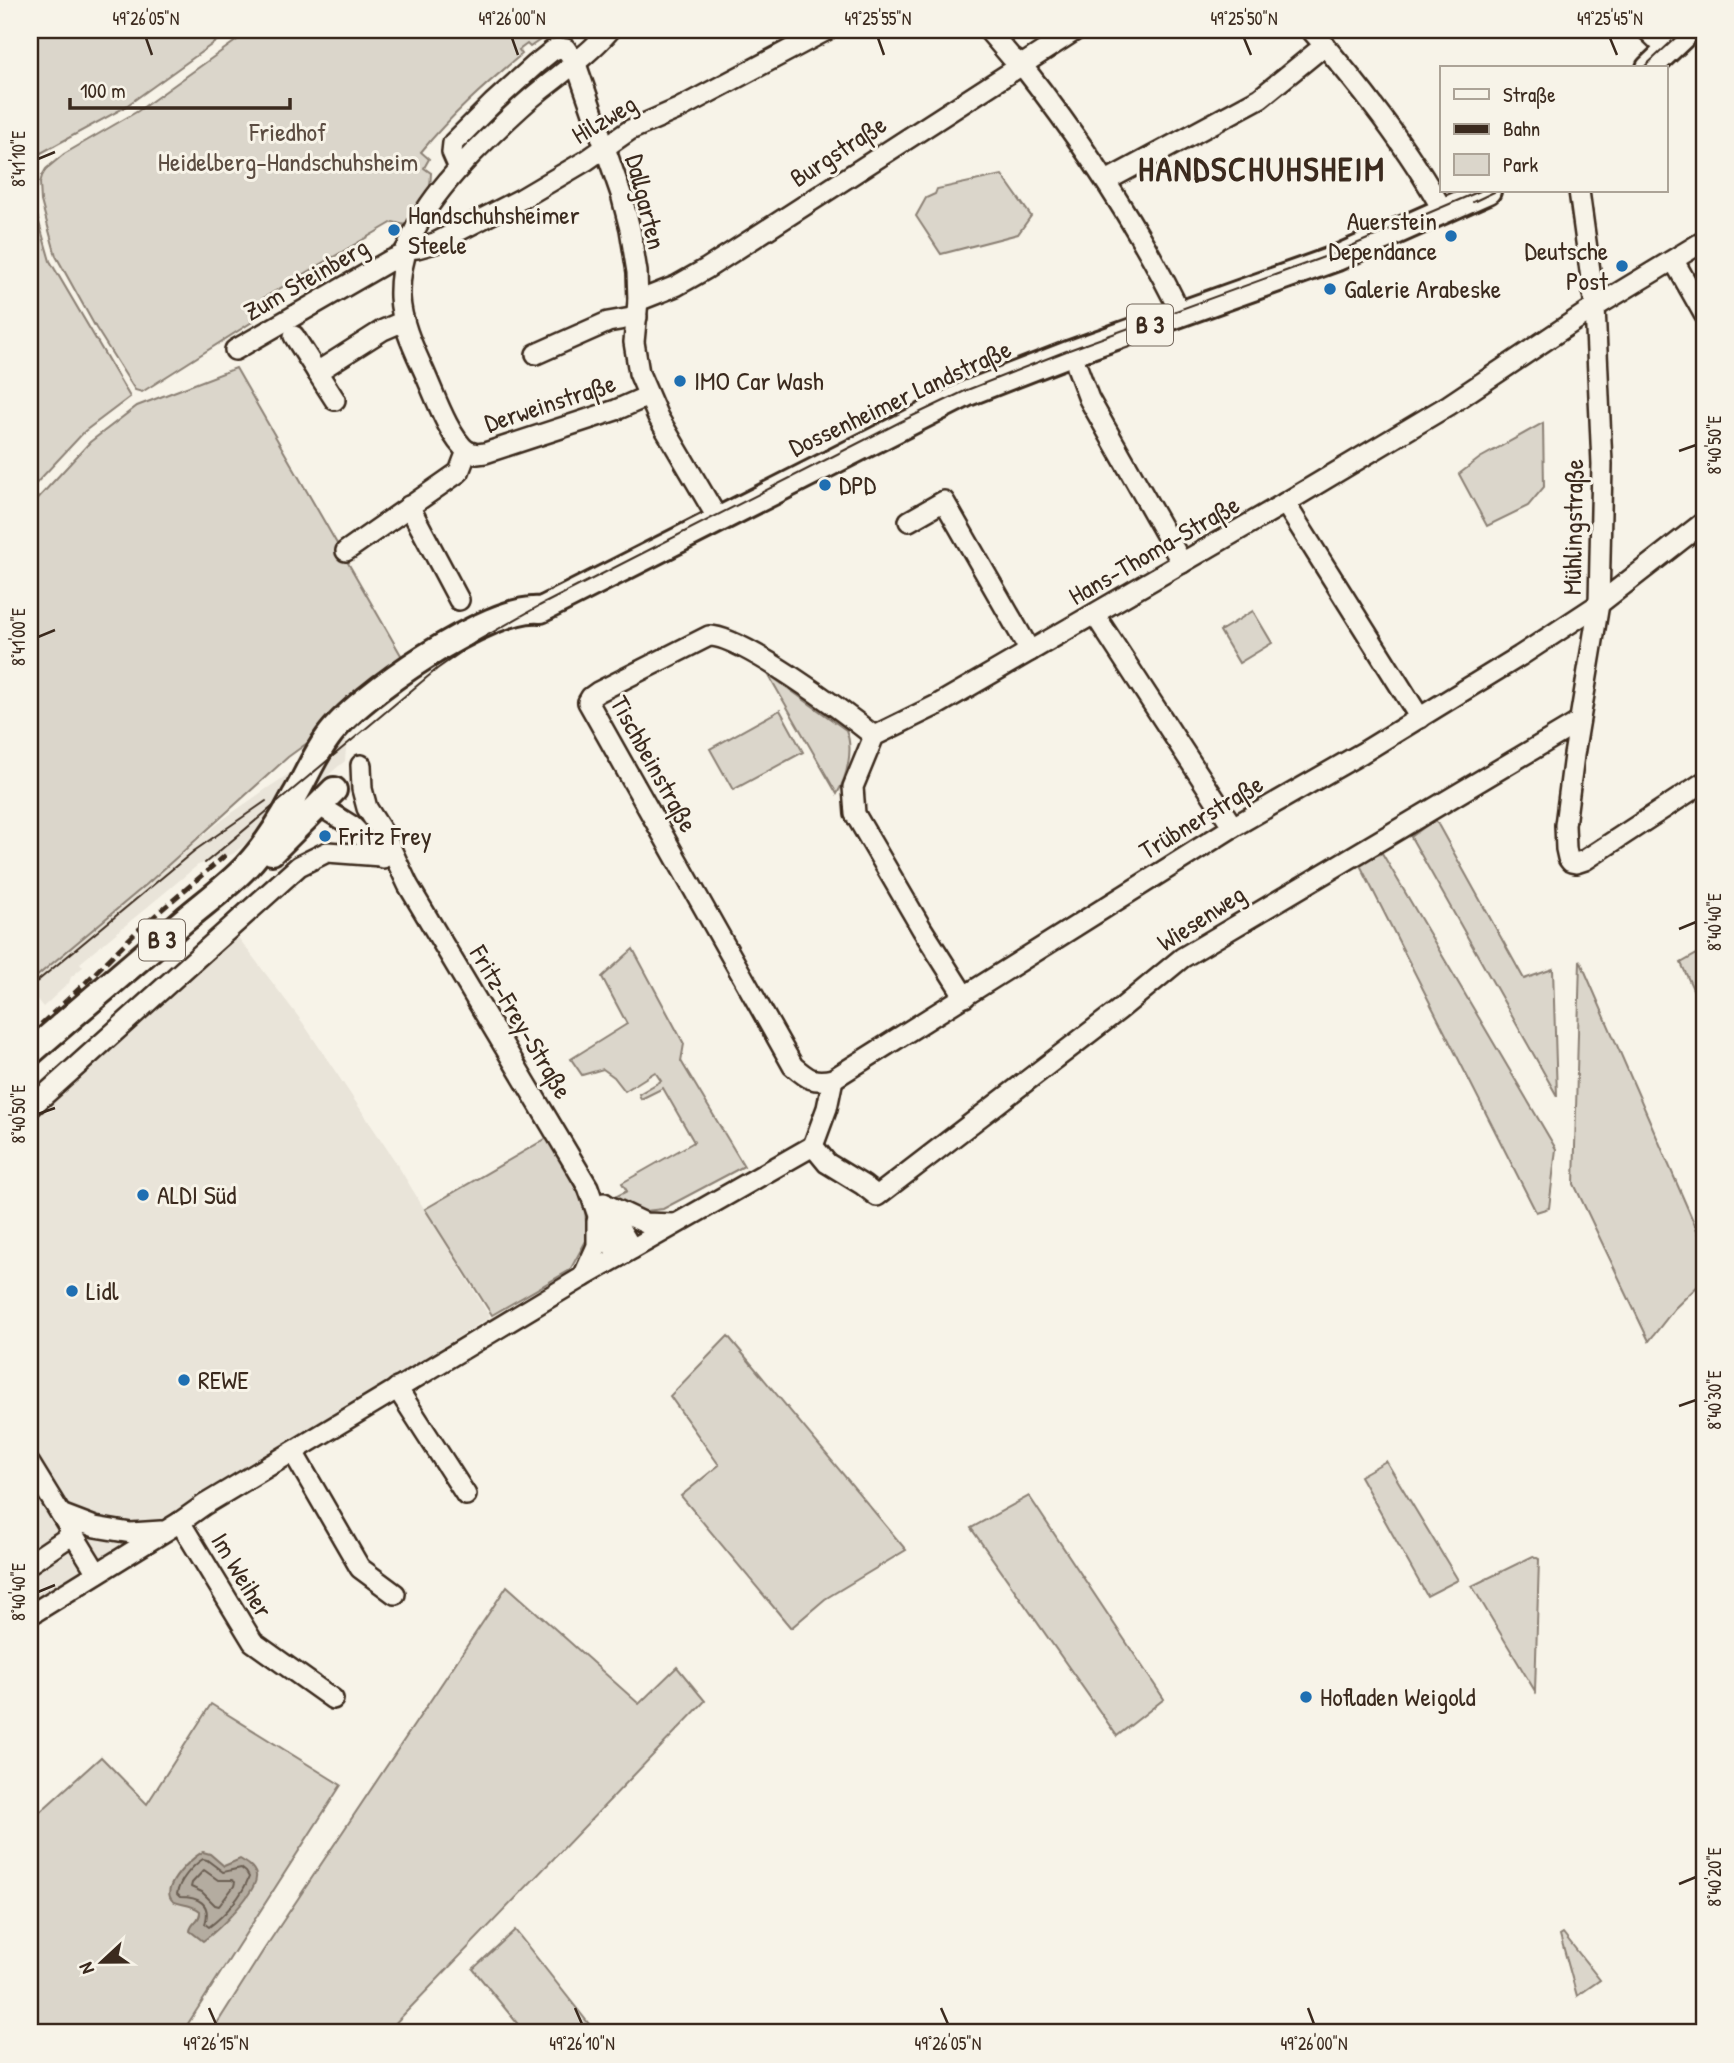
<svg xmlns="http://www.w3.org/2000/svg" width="1734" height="2063" viewBox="0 0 1734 2063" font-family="'Patrick Hand',sans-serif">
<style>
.built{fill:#e9e4d9}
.green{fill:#dbd6cb;stroke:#8b8074;stroke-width:2}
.water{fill:#b4aca0;stroke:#84786c;stroke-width:2}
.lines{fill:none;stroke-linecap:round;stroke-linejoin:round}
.shore{stroke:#6b5e52;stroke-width:2}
.minor-casing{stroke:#3b2a1e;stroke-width:24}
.major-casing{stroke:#3b2a1e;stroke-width:30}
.minor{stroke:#f7f3e8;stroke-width:19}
.major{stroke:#f7f3e8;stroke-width:24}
.tram{stroke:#3b2a1e;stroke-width:2}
.rail{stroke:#3b2a1e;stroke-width:4.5;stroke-dasharray:10 5;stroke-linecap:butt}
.ticks{fill:none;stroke:#3b2a1e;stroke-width:2.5}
.poi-dot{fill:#1f6fb2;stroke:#f7f3e8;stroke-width:2.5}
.labels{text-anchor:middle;stroke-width:6;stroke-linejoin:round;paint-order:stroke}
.shield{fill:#f7f3e8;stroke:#73665b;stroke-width:2}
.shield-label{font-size:24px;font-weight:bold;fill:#3b2a1e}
.street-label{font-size:26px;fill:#3b2a1e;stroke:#f7f3e8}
.park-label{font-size:26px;fill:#5b4c41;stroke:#f7f3e8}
.poi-label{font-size:26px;fill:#3b2a1e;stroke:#f7f3e8;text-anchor:start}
.district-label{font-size:33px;font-weight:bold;letter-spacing:2px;fill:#3b2a1e;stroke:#f7f3e8}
.neatline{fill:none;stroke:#3b2a1e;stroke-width:2.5}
.ticks-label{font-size:18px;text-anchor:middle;fill:#3b2a1e}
</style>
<rect width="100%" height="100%" fill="#f7f3e8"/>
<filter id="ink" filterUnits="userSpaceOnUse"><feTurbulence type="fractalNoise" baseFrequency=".0143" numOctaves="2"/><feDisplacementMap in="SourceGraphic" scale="14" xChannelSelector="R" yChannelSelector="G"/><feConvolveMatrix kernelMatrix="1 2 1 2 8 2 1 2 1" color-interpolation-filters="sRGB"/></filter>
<g filter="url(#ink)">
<g class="built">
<polygon points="347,736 345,761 233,854 198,865 80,963 83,967 71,977 69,983 43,1007 30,991 30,982 222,820 269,787"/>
<polygon points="237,936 303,1023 395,1161 490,1317 285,1447 108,1553 30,1604 30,1109"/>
</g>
<g class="green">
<polygon points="30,30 232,30 122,109 30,159"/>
<path d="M251,30H595L588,33L543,38L530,47L527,44L519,50L522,54C485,85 451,115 421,152L429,159L424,168L431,173L430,188L405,225L393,222L262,299L252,322L142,392L135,390L96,328L56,256L41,201L40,183L42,176L46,169L64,154L138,111Z"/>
<polygon points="1002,175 1031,216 1018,234 941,254 916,216 926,198 935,194 937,189"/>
<polygon points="30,191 50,261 130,397 85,431 30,490"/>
<polygon points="236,368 409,669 288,757 147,884 30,982 30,507 90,442 137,406"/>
<polygon points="1543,423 1544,487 1528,506 1487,526 1459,474 1480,458"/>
<polygon points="1253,611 1272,643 1239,663 1220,631"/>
<path d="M768,674L846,730C854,749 847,777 837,794Z"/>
<polygon points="780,710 803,752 733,790 710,749"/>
<polygon points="1435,819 1524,979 1553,969 1557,1096 1411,837"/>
<polygon points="1382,853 1556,1149 1549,1208 1536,1212 1359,863"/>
<polygon points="633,949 684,1044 681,1061 744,1166 663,1209 645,1211 624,1208 615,1197 627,1191 622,1183 694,1142 663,1088 641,1099 639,1094 661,1081 655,1072 625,1091 614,1077 603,1069 582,1075 571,1059 627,1024 602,977"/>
<polygon points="1704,950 1704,1013 1681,963"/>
<polygon points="1580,960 1704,1246 1704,1280 1675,1308 1649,1341 1574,1184"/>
<polygon points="549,1137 585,1206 587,1239 570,1270 492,1315 425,1209"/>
<polygon points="728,1336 906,1550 825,1599 791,1628 681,1496 719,1465 670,1396"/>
<polygon points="1386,1461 1458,1580 1427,1596 1360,1476"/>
<polygon points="1029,1496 1164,1699 1117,1736 971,1528"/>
<polygon points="1533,1556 1539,1559 1535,1691 1472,1586"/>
<polygon points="507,1586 639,1704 677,1667 705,1701 386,2033 211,2033 263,1951"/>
<polygon points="211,1704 341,1785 182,2033 30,2033 30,1821 101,1757 147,1804"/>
<polygon points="515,1930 596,2033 525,2033 473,1969"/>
<polygon points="1563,1933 1600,1980 1577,1996 1560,1935"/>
</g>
<path class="water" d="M203,1852L210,1854L224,1866L240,1859C247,1863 254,1867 256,1875C259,1891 216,1932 203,1941L190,1931C191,1922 201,1921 200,1911C190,1902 175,1906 171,1899C162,1886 192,1857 203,1852Z"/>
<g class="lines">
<g class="shore">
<path d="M203,1859L207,1860L223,1872L241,1868L246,1872L249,1877C242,1896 225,1915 209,1927L205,1924C212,1903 198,1897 180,1897L177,1894C179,1881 192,1866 203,1859Z"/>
<polygon points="204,1870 218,1880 232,1880 235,1882 234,1886 219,1906 215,1905 202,1892 191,1887 192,1883"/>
</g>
<g class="minor-casing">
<g id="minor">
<path d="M988,30L1011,57L1022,65C1083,143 1138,225 1181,314"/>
<path d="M1311,30C1357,82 1410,150 1443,211"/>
<polyline points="1647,30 1668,50"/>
<polyline points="459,168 452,152 453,143 493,103 536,64 552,51 558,48 566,49 576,64 621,194 630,229 637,272 638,301 634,342 639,373 658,417 718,519"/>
<polyline points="1106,181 1260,98 1325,45"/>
<polyline points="1579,191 1595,307 1602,464 1599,604 1574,755 1565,825 1566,849 1568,858 1571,862 1576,863 1585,860 1704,782"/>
<polyline points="406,249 417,248 435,243 521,199 587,160 630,130 678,109 827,30"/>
<polyline points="1674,261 1704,314"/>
<polyline points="638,301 676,286 706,269 1076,30"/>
<polyline points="294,336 317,372 383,330 404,321"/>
<polyline points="235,350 389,261 405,254"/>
<polyline points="536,354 608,322 637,317"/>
<polyline points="1077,367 1089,399 1182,563"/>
<polyline points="317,372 335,400"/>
<path d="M467,451C448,436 433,390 422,367C412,345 401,321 400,297C398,238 434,194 472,154C495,131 517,109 542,89C566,70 590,53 610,30"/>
<polyline points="467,451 477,454 485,453 616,410 648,396"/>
<polyline points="1285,503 1420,718"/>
<polyline points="409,506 459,600"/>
<polyline points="909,521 944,501 1030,651"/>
<polyline points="346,551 459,472 467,451"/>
<polyline points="1095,615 1233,827"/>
<path d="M874,736C847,714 739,634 709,636L598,692L591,697L588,702L793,1066C808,1079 813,1083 833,1079L1233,827L1362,753L1520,656L1599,604L1704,522"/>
<polyline points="361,765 362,789 367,808 385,836 408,885 588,1187 597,1213 618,1257"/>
<polyline points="323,802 328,811 352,826 383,858"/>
<polyline points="965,997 922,929 855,814 853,787 874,736 937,705 1285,503 1449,405 1595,307 1704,241"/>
<polyline points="30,1108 299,866 327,852 381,856"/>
<polyline points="813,1146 827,1163 863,1185 877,1196 1119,1010 1182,958 1579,722"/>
<polyline points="813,1146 827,1108 833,1079"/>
<polyline points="604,1203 632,1249"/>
<polyline points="605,1204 645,1223 674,1224"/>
<polyline points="583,1277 597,1246 597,1221"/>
<polyline points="397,1388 466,1495"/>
<polyline points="293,1452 360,1568 395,1594"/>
<polyline points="30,1464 97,1573"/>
<polyline points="61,1514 95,1527 131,1533 161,1531"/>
<polyline points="180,1522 253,1642 333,1699"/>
<polyline points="30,1563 73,1534"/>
<polyline points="30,1615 180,1522 204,1505 583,1277 813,1146"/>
</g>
</g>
<g class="major-casing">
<g id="major">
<polyline points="1649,68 1689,30"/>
<polyline points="272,852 334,790"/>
<path d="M30,1053C80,1009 132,966 182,922C203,904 227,887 246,867C264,848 282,820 294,797C306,777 314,756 328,737C357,696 491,604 541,610L968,393L1071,353L1337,258L1488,191"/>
</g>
</g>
<use href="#minor" class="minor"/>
<use href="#major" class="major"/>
<g class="tram">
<polyline points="1643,68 1684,30"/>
<polyline points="1473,202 1496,191"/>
<polyline points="205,863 437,669 477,641 539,606 902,421 967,390 1069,350 1335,253 1480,191"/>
<polyline points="34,984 194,851 266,801"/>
</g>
<polyline class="rail" points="30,1034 83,985 138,930 227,854"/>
</g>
</g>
<path class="ticks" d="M146,38L152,55M512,38L518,55M878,38L884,55M1244,38L1251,55M1610,38L1617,55M38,159L55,152M1679,451L1696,445M38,637L55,630M1679,929L1696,922M38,1114L55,1108M1679,1406L1696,1400M38,1592L55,1585M1679,1884L1696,1877M209,2008L216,2024M575,2008L582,2024M941,2008L948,2024M1308,2008L1314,2024"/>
<g class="poi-dot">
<circle cx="394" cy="230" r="7"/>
<circle cx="1451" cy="236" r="7"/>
<circle cx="1622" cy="266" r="7"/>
<circle cx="1330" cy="289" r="7"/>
<circle cx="680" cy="381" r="7"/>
<circle cx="825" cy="485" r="7"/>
<circle cx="325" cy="836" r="7"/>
<circle cx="143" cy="1195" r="7"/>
<circle cx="72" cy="1291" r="7"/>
<circle cx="184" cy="1380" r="7"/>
<circle cx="1306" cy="1697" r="7"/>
</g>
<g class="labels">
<g class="shield">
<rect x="1127" y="304.5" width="46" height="41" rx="5"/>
<rect x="139" y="919.5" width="46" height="41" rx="5"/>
</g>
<g class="shield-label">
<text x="1150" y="333">B 3</text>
<text x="162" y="948">B 3</text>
</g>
<g class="street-label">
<text transform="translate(604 119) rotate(-31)" y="9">Hilzweg</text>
<text transform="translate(838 151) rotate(-33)" y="9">Burgstraße</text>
<text transform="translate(646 202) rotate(76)" y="9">Dallgarten</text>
<text transform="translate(306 279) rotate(-30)" y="9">Zum Steinberg</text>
<text transform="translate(900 398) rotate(-25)" y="9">Dossenheimer Landstraße</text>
<text transform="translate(550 403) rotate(-18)" y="9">Derweinstraße</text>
<text transform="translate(1573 527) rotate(-89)" y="9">Mühlingstraße</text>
<text transform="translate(1154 550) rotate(-30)" y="9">Hans-Thoma-Straße</text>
<text transform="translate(654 764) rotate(61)" y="9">Tischbeinstraße</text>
<text transform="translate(1201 817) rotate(-31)" y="9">Trübnerstraße</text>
<text transform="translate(1201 918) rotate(-33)" y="9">Wiesenweg</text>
<text transform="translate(521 1022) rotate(59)" y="9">Fritz-Frey-Straße</text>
<text transform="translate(242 1575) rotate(59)" y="9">Im Weiher</text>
</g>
<g class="park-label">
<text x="288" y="141">Friedhof<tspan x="288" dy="30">Heidelberg-Handschuhsheim</tspan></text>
</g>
<g class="poi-label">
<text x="408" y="224">Handschuhsheimer<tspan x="408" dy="30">Steele</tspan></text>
<text x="1437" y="230" text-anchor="end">Auerstein<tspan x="1437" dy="30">Dependance</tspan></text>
<text x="1608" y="260" text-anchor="end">Deutsche<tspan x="1608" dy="30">Post</tspan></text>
<text x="1344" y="298">Galerie Arabeske</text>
<text x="694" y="390">IMO Car Wash</text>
<text x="839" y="494">DPD</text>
<text x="339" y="845">Fritz Frey</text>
<text x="157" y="1204">ALDI Süd</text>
<text x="86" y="1300">Lidl</text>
<text x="198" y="1389">REWE</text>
<text x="1320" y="1706">Hofladen Weigold</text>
</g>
<g class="district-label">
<text x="1262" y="181">HANDSCHUHSHEIM</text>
</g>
</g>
<rect width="1734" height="2063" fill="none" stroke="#f7f3e8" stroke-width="77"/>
<rect x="1440" y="66" width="228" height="126" fill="#f7f3e8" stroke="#aca397" stroke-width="2"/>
<rect x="1454" y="89" width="35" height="10" fill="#f7f3e8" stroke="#aca397" stroke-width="2"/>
<text x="1503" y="102" font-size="21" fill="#3b2a1e">Straße</text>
<rect x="1454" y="124" width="35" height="10" fill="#3b2a1e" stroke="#aca397" stroke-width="2"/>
<text x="1503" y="136" font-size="21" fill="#3b2a1e">Bahn</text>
<rect x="1454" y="154" width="35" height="21" fill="#dbd6cb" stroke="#aca397" stroke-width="2"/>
<text x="1503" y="172" font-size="21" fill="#3b2a1e">Park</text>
<g transform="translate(102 1962) rotate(248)" stroke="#f7f3e8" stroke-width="5" paint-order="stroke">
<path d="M0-5L12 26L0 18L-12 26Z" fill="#3b2a1e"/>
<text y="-10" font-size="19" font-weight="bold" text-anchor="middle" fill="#3b2a1e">N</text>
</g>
<path d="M70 98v10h220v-10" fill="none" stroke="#3b2a1e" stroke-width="3.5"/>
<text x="80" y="98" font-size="21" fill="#3b2a1e" stroke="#f7f3e8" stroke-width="5" paint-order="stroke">100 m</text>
<rect x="38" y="38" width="1658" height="1986" class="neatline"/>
<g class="ticks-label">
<text x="146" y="25">49°26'05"N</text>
<text x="512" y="25">49°26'00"N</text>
<text x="878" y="25">49°25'55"N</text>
<text x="1244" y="25">49°25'50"N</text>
<text x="1610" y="25">49°25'45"N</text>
<text transform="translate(19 159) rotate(-90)" y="6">8°41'10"E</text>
<text transform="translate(1715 445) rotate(-90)" y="6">8°40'50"E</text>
<text transform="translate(19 637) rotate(-90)" y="6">8°41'00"E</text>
<text transform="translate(1715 922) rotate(-90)" y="6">8°40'40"E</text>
<text transform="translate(19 1114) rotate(-90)" y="6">8°40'50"E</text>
<text transform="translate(1715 1400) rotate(-90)" y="6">8°40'30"E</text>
<text transform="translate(19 1592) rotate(-90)" y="6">8°40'40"E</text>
<text transform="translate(1715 1877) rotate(-90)" y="6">8°40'20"E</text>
<text x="216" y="2050">49°26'15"N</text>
<text x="582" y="2050">49°26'10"N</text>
<text x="948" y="2050">49°26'05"N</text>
<text x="1314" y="2050">49°26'00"N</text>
</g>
</svg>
